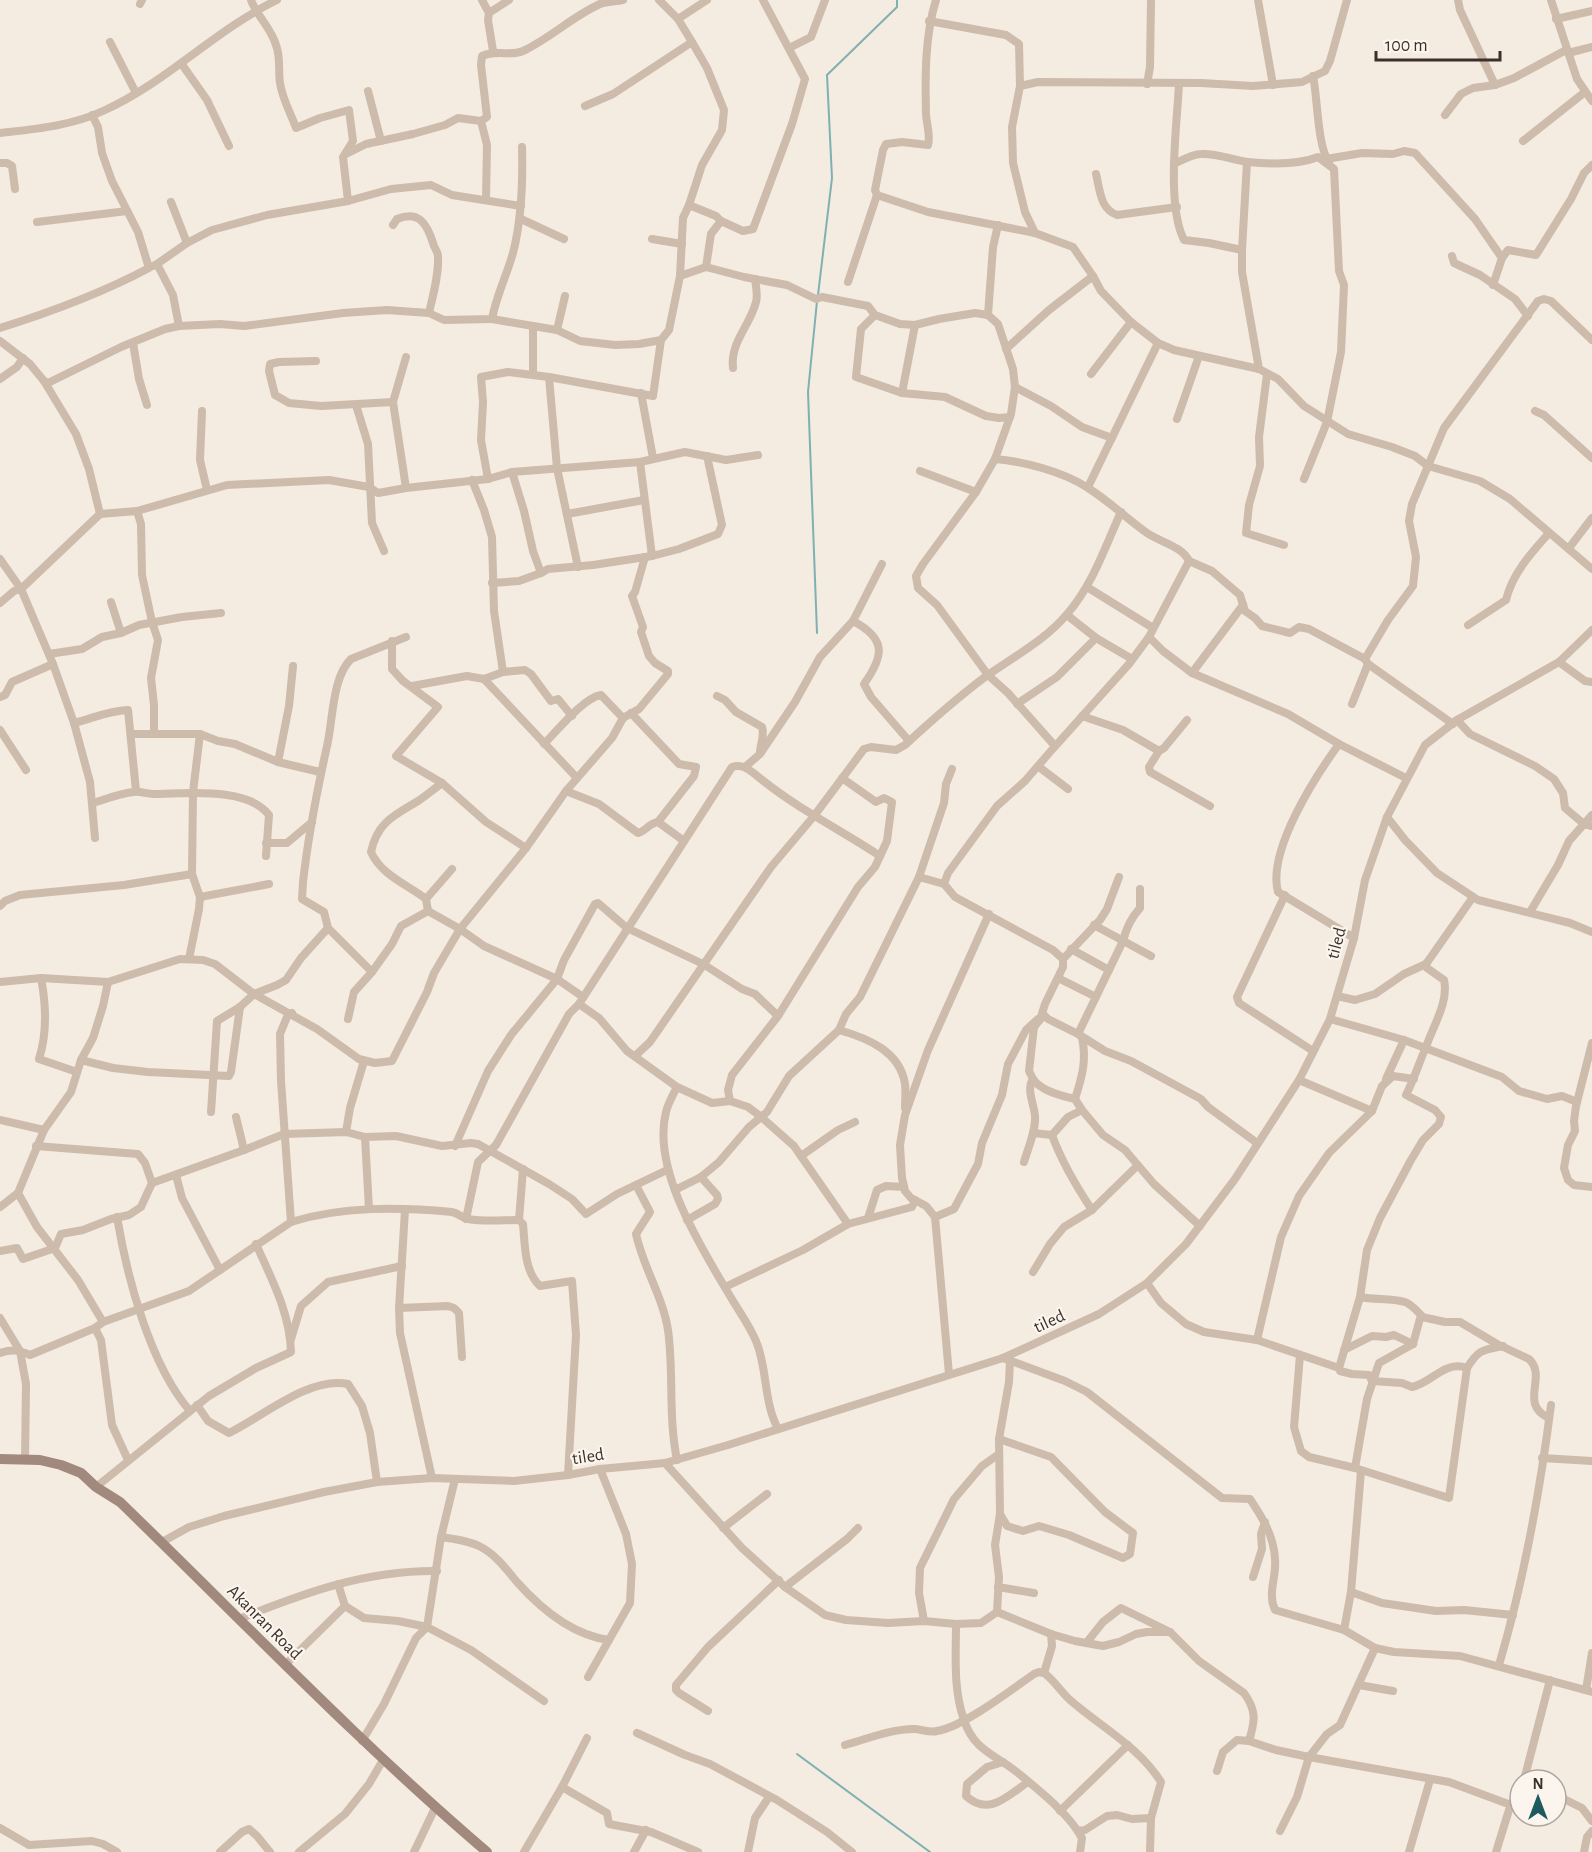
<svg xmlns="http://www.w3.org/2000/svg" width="1592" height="1852" viewBox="0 0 1592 1852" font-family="'Alegreya Sans',sans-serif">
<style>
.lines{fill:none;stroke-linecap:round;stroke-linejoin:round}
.stream{stroke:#7fb0b2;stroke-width:2}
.street{stroke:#cdbbac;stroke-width:8}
.secondary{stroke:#a18a7d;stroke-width:10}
.labels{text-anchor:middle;stroke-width:4.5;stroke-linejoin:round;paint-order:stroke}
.street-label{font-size:18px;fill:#3b302b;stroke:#fbf5ee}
</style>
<rect width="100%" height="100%" fill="#f4ebe1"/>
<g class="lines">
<g class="stream">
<polyline points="818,295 832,178 827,75 897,7 897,0"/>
<polyline points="817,633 808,392 817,301"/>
<polyline points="797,1754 930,1852"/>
</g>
<g class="street">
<path d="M251,0C257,16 271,28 276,45C281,58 278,70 280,83C282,98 291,114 296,128L320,118L349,110L353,141L343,157L348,201"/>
<polyline points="482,0 489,13"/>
<polyline points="1258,0 1273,85"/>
<polyline points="1458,0 1460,10 1495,85 1514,78 1566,50"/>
<polyline points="1551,0 1577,79 1592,101"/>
<polyline points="140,4 142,0"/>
<polyline points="678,19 707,0"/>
<polyline points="1556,19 1592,11"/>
<polyline points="929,21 1006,35 1019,44 1020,86 1012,127 1013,163 1025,212 1035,233"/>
<polyline points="110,42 136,93"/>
<polyline points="789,48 811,37 825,0"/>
<polyline points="493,51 488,20 489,13 509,0"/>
<polyline points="1568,53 1592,47"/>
<polyline points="181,63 207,100 229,146"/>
<path d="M1313,76C1318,100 1317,144 1329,163"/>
<polyline points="1147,84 1150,67 1151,0"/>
<path d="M1179,84C1177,124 1166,205 1184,240L1209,243L1242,250"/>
<polyline points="1020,86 1038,82 1201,83 1253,86 1302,82 1325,71 1330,61 1347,0"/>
<polyline points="368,91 381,141"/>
<polyline points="585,106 613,94 692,42"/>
<polyline points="1445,115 1461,94 1473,88 1495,85"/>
<path d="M481,121L487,117L481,65L482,56C498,49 509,57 523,51C549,39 573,16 600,4C607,1 616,2 623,0"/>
<path d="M0,133C35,129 71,126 103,111C166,83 215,30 277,0"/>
<polyline points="1523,141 1585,92"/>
<polyline points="346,154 366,144 413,134 445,125 458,118 481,121 487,145 486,200"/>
<polyline points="1326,159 1362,153 1393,154 1404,151 1415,153 1475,219 1502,258 1493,285"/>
<polyline points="1247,162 1242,250 1242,272 1259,369"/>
<polyline points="0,163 7,163 12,166 15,189"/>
<path d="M1174,164C1182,160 1193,154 1201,154C1217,153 1232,160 1248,162C1269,164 1298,165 1318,157L1334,169L1339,271L1344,285L1341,352L1327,422L1304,479"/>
<path d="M1096,174C1100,190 1100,209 1117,215L1177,207"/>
<polyline points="877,195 928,212 1035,233 1073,247 1093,276 1101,291 1131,322 1158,343 1174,350 1259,369 1278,379 1304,406 1348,434 1392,447 1415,456 1428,466 1480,481 1510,499 1592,569"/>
<polyline points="171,202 187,243"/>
<polyline points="689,205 716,216 721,221 711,234 706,267"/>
<polyline points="521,219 564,239"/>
<polyline points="721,221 743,231 753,229 792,124 805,79 763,0"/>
<polyline points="37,222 127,211"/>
<path d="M393,225L397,219C419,210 427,224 433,243C434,248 438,252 438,256C439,275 433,295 429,313"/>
<polyline points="652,239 682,244"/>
<polyline points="1452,256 1454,263 1480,275 1515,299 1528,316"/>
<polyline points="1502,258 1508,250 1536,255 1571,199 1584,173 1592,165"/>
<polyline points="157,264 187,243 212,230 267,215 348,201 391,189 431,185 452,195 521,206"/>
<polyline points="153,266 157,264 173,295 179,326"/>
<polyline points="680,276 706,267 744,277 787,285 816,299 822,297 868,306 875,315 900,324 915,325 939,319 975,313 988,315 998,324 1013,369 1015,387 1011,414 995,459 976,492 923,564 916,576 918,588 937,605 988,675 1008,693 1055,746"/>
<path d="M848,282L877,195L875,190L883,150L886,144L902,142L928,145C931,135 926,123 926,113C925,76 925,35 936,0"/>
<polyline points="875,315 861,329 856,377 902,393 945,397 986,416 999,418 1010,417"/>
<polyline points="988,315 993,247 998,225"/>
<polyline points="492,319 533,326 533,375"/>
<polyline points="533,326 557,330 580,341 615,345 639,344 661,340 669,330 680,276 683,218 689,205 702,165 722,130 724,110 707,68 692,42 678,19 659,0"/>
<path d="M0,328C51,312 102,293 149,268L138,232L112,181L102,153L98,127L92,115"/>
<polyline points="557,330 565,296"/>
<polyline points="0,341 30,364 44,381 76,434 89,469 100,514"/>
<polyline points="133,343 139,379 147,405"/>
<polyline points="1006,349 1049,310 1093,276"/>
<polyline points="406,357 393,402 406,488"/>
<polyline points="316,361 279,362 270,364 269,371 275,395 289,403 321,406 393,402"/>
<path d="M733,368C730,342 750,326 756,302C758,296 756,286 755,279"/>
<polyline points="1091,374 1131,322"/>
<polyline points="1267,374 1259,437 1260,466 1249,505 1246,533 1284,545"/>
<polyline points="549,377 557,468 578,567"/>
<polyline points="0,379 17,367 23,358"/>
<path d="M44,381L48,383L121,347L165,329L179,326L220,324L244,326L343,313L387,310L429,313L444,320L492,319C496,296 507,275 513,253C522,218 523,183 522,147"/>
<polyline points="1015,387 1051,406 1082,427 1112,438"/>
<polyline points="641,393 653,458"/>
<polyline points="902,393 915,325"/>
<polyline points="356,405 368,444 372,523 384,551"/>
<polyline points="202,411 200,460 207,490"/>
<polyline points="1535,411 1544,415 1592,458"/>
<polyline points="1177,419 1199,356"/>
<path d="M995,459C1023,461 1064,472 1088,488C1109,501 1127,519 1147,533C1160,542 1182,546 1189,561L1212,571L1240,595L1245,611L1255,618L1262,626L1290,633L1299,627L1309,629L1365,659L1368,664L1453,724"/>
<polyline points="640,462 652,556"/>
<polyline points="920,471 976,492"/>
<polyline points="512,472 524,511 533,551 541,573 548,569 593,565 652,556 679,549 718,534 722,525 707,456"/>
<polyline points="488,479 481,440 483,402 481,377 508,372 549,377 653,396 661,340"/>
<polyline points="472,480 484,510 492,537 494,611 503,672"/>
<polyline points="1088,487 1158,343"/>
<polyline points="137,511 141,524 142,575 152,622 158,640 151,678 154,705 154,732"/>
<polyline points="567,514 644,500"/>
<polyline points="1569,548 1592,518"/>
<polyline points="0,559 21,589 53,664 74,723 90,782 95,838"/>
<polyline points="492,583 519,581 541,573"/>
<polyline points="1087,587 1153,628"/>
<polyline points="111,602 121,633"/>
<polyline points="0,603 14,591 21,589 100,514 137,511 227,485 329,480 369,487 378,493 406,488 488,479 512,472 640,462 685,452 726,460 758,455"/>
<polyline points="1067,615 1096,638 1132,659"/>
<path d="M853,621C887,639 884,656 864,684L871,697L909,741"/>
<path d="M1468,625L1506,600C1512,574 1531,553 1549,533"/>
<polyline points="1149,637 1163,651 1192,673 1288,714 1339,744 1406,778"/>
<polyline points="392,641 392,669 403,681 438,707 396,756 442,783 486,822 526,848"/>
<polyline points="49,654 82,649 102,637 121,633 139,625 182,617 221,613"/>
<polyline points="1365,659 1388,620 1413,586 1416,557 1409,521 1412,504 1444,428 1538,301 1544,299 1551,301 1592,340"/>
<polyline points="1559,662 1585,681 1592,682"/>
<polyline points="1192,673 1243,605"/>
<polyline points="484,679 577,778"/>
<polyline points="412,686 467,676 484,679 503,672 525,670 531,674 551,701 558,699 572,716"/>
<path d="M717,696L725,700L736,712L762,727C765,735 760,744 760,753"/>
<polyline points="0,697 5,695 12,682 53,664"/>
<polyline points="1017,704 1057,677 1096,638"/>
<polyline points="1352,704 1368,664"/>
<polyline points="1082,716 1123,730 1159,751"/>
<polyline points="1187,720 1164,748 1159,751 1149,767 1150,772 1210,806"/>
<polyline points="1457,720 1470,734 1535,766 1554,779 1563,793 1565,808 1584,824 1592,826"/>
<path d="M74,723C94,718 107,711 128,710L136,791"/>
<polyline points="0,730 26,770"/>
<polyline points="131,734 200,734 218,741 235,744 278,762 320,772"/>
<path d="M544,744C557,731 583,698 601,695L623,718"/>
<path d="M1339,744C1315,777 1267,851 1278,892L1354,938"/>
<polyline points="278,762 289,706 293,666"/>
<polyline points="745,767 760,754 795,702 820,657 853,621 882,564"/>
<polyline points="1039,767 1068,789"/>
<path d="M566,791L599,804L638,833C646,831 649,823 658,822L694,776L696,767L679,764L631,713"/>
<path d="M93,803C106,799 121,793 134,792C140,791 147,794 153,794C185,794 247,786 269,815L266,856"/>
<polyline points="1387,817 1405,840 1437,873 1478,900 1570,923 1592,932"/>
<polyline points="658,822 684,841"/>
<polyline points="266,843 287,843 312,822"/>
<polyline points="919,877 944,884 955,897 1053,950 1063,959"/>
<polyline points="944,884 948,873 997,806 1025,781 1050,752 1129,664 1149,637 1189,561"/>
<polyline points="1285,895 1237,997 1239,1003 1313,1051"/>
<polyline points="200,897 269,884"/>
<polyline points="426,899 452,869"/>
<polyline points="0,906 5,901 20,895 124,885 192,874"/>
<path d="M428,911L426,899C408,885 381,875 371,852C377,822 395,815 418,801C426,796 434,789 442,783"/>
<polyline points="428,911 460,929 484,946 557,979 583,997"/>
<polyline points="1530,912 1558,865 1569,841 1592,815"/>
<polyline points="1094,925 1151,956"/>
<polyline points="1071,949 1109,970"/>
<polyline points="189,959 199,909 200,897 192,874 193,792 200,734"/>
<path d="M372,972L328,928L324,912L302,899L303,882C308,837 317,791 327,746C333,721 332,677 351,659L406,637"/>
<path d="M41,978C46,1004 47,1034 39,1059L77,1072"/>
<polyline points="1058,978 1096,997"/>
<polyline points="0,982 41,978 108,982 180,959 203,960 215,964 254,994 317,1029 359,1059 375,1063 392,1061 427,992 434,973 460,929 526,848 566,791 612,738 623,718 639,709 668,674 668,671 655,663 649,656 641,632 643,627 632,596 635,592 645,557"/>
<polyline points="1337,996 1355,1000 1375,994 1404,974 1426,964 1473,897"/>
<polyline points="579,1004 599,1018 627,1051 677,1087 712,1103 730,1101 748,1107 760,1116 794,1146 848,1224"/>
<polyline points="1043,1014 1048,1019 1078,1034 1105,1051 1131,1061 1201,1099 1208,1107 1257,1143"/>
<polyline points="348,1019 354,992 372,972 392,944 401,926 428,911"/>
<polyline points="1330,1019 1404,1040 1502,1077 1519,1091 1547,1099 1562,1096 1577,1102"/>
<path d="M839,1030C867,1038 900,1051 905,1084C906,1092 905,1100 905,1108"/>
<path d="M1078,1034L1123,941C1126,928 1131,918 1140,908V889"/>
<polyline points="1592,1043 1576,1106 1574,1121 1575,1131 1568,1145 1564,1168 1568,1180 1574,1185 1592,1187"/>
<path d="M635,1056L650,1042L771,867L814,816L864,749L871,747L896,750L905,745C931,721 957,698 985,677C1013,657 1046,640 1068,613C1093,584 1105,547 1121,512"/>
<polyline points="81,1060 113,1068 148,1072 229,1076 231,1072 240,1007"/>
<path d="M1033,1079C1041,1091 1061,1096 1075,1099L1082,1110L1103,1135L1125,1150L1154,1184L1200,1226"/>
<polyline points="1386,1079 1404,1040"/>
<polyline points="1299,1080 1372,1111"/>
<path d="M677,1087C673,1095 668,1103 666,1112C651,1171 704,1252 733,1301C741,1314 750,1327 756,1341C768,1370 763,1400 778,1429"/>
<path d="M1075,1099C1082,1077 1087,1060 1082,1038"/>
<polyline points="730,1101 728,1090 732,1075 778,1016 858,887 875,867 887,841 892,802 884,798 876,802 842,778"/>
<polyline points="211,1112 217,1021 240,1007 254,994 277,985 286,980 301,958 328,928"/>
<polyline points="236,1117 244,1150"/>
<polyline points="0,1120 44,1130"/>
<polyline points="346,1132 350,1108 364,1061"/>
<polyline points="1033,1133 1052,1135 1068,1117 1082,1110"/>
<path d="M1052,1135C1062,1163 1076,1186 1092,1210"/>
<polyline points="365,1137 369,1209"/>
<polyline points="455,1146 488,1071 511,1035 557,979 564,960 595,904 598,903 627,928 703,964 742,989 755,994 778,1016"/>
<polyline points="801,1156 838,1130 855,1122"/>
<path d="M1024,1162C1028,1148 1036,1131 1035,1116C1034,1104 1026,1089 1033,1079L1029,1071L1034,1027L1038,1022"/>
<path d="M523,1169L519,1220L523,1224C525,1245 524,1271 540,1286L572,1281L576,1335L568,1475"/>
<polyline points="176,1175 182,1198 220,1270"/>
<polyline points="152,1183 244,1150 284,1134 346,1132 365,1137 396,1136 442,1146 471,1143 478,1144 549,1184 572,1199 586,1214 617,1194 667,1170"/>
<path d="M636,1185L650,1212L636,1234C643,1267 663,1297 668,1330C674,1373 668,1416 677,1460"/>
<polyline points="675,1190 701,1177 719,1162 749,1127 767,1112 789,1076 839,1030 846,1014 860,997 919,877 944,803 946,784 952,769"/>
<polyline points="18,1193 37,1227 78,1280 103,1322"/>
<polyline points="0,1207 18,1193 44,1130 71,1092 81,1060 93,1038 103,1006 108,982"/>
<polyline points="405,1210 399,1308 400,1333 432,1478"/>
<path d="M117,1217C127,1277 150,1365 190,1411"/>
<polyline points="935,1217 954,1209 978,1164 982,1143 1002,1095 1008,1064 1026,1030 1038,1019 1040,1020 1045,1004 1063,967 1063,959 1100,920 1107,909 1119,877"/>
<polyline points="868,1218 877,1190 886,1186 904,1187"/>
<path d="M466,1219L478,1162L496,1145L569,1014L579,1004L732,767C744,763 752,772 761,779C798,809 841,830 880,856"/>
<polyline points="687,1220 715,1204 718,1199 717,1195 701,1177"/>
<polyline points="291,1222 281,1081 280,1034 287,1017 292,1013"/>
<polyline points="0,1251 17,1248 23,1259 55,1248 61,1234 83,1230 111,1219 129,1215 141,1207 152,1183 145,1163 138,1154 36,1146"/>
<polyline points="1033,1272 1050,1244 1064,1227 1092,1210 1137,1166"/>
<path d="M1147,1283L1161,1303L1186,1324L1204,1332L1257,1340L1339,1368L1360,1297L1367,1250L1380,1218L1411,1160L1423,1140L1439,1124L1441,1117L1435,1110L1406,1095C1414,1079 1419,1063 1426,1047C1433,1026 1449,1002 1444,980L1427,968L1426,964"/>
<polyline points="725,1287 803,1250 848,1224 912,1207 915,1200"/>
<path d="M1360,1297C1375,1300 1391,1298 1405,1302C1411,1304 1417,1311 1421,1315L1413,1344"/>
<polyline points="399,1308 448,1306 454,1308 459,1313 462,1357"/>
<path d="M1422,1317L1445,1322H1460L1497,1344L1529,1359C1548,1377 1518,1404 1549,1418"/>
<polyline points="0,1318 20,1351 26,1384 25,1460"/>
<polyline points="95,1328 101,1340 112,1425 128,1460"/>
<polyline points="291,1339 301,1306 328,1282 402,1266"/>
<polyline points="1257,1340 1281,1237 1299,1196 1329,1153 1372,1111 1382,1086 1393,1076 1414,1079"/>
<polyline points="1344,1350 1372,1336 1386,1337 1394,1335 1413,1344"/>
<path d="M0,1353C12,1349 19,1350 30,1355L95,1328L103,1322L189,1291L291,1222C342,1206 399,1207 452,1212C458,1213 462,1218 468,1219C485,1222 503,1220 519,1220"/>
<path d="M1300,1355L1294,1427L1301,1451L1309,1457L1355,1468L1449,1498L1467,1368C1479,1349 1483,1350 1503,1346"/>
<path d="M1003,1358L1065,1381L1087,1392L1222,1498L1250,1499C1262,1517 1274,1536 1275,1559C1277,1576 1267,1593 1275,1610L1344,1630L1375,1648L1394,1652L1460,1656L1592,1692"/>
<path d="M1339,1368L1340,1371L1352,1374L1369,1375L1372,1381L1402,1383L1412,1387C1432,1383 1444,1360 1467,1368"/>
<polyline points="949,1374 935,1217 926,1206 911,1198 905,1191 902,1178 900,1145 905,1115 928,1050 989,914"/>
<path d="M197,1405L208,1421L229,1433C262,1417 309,1376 348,1384L362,1406L370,1433L377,1482"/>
<polyline points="999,1439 1051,1457 1105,1512 1133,1533 1130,1554 1123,1558 1069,1535 1039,1526 1023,1531 1007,1526 1000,1514"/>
<polyline points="1542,1458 1592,1461"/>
<polyline points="665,1463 742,1548 785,1587 825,1615 846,1620 888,1623 924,1621 956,1624 981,1623 997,1612 1051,1634 1075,1641 1103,1646 1119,1642 1136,1634 1147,1632 1170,1632"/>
<polyline points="1355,1468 1367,1399 1379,1363 1413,1344"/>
<path d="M96,1487L209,1396L256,1368L291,1352C290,1313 272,1280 256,1244"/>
<polyline points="723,1528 767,1494"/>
<path d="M441,1537C455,1539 469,1541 481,1547C496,1555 507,1570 517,1582C541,1609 572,1635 609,1640"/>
<polyline points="162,1542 189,1527 224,1516 324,1492 377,1482 432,1478 514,1481 568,1475 600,1469 665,1463 728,1445 1003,1358 1099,1314 1147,1283 1186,1244 1235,1179 1299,1080 1330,1019 1354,938 1365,880 1387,817 1425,745 1457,720 1559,662 1592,630"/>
<polyline points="1253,1577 1262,1549 1261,1534 1265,1522"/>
<polyline points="338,1584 345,1606 364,1618 398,1621 427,1627 471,1650 544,1701"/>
<polyline points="785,1587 847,1539 858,1528"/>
<polyline points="998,1587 1034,1593"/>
<polyline points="1351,1592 1382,1603 1436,1611 1464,1610 1513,1615"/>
<polyline points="997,1612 999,1577 995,1545 1000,1514 999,1439 1009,1382 1010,1360"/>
<path d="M239,1619C304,1593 366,1570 437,1571"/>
<polyline points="924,1621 919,1593 920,1568 954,1499 982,1466 999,1454"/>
<path d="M956,1624C956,1656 953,1689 964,1720C974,1751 996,1755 1018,1773C1040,1791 1069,1814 1082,1838L1080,1852"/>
<polyline points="1344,1630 1351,1592 1361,1471"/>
<path d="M1087,1642L1103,1622L1121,1608L1170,1632L1199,1661L1244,1693C1257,1711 1255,1721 1249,1741L1276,1750L1309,1757L1449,1782L1511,1805"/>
<polyline points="285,1665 345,1606"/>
<path d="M1499,1665C1523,1583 1540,1491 1551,1405"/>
<polyline points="1044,1673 1052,1646 1051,1634"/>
<polyline points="588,1677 630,1603 632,1564 626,1534 600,1469"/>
<polyline points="1359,1685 1393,1691"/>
<polyline points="1586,1690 1592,1653"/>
<polyline points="708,1711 679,1693 676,1690 676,1685 708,1647 779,1580"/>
<polyline points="637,1733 685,1755 710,1764 777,1800 827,1832 852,1852"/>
<polyline points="362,1741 384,1704 416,1638 427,1627 441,1537 455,1479"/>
<path d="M845,1745C867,1739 891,1729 914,1729C921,1729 929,1733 937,1731C963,1727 1011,1690 1034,1674L1039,1672L1044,1673C1054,1680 1061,1692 1070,1700C1101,1727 1139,1747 1161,1782L1151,1818L1150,1852"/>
<path d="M1003,1762L987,1767L967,1784L966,1796C989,1817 1007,1796 1028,1782"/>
<polyline points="1217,1771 1223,1752 1237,1740 1249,1741"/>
<polyline points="1524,1780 1550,1680"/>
<polyline points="562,1787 607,1813 609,1824 651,1832 698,1852"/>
<polyline points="1556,1795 1582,1808 1592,1821"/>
<polyline points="1060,1811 1128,1745"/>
<polyline points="0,1828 29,1845 92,1841 103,1844 117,1852"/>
<polyline points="1078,1831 1085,1830 1107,1816 1117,1815 1132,1819 1151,1818"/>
<polyline points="1280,1831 1297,1797 1309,1757 1327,1734 1340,1725 1375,1648"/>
<polyline points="220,1852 242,1832 249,1829 257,1836 270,1852"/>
<polyline points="299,1852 345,1814 369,1784 383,1760"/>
<polyline points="414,1852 435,1808"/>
<polyline points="524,1852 562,1787 587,1738"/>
<polyline points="634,1852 646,1830"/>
<polyline points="748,1852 755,1818 769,1797"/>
<polyline points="1409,1852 1430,1780"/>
<polyline points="1496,1852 1509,1810 1520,1788"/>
<polyline points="1584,1852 1587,1837 1592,1831"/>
</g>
<path class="secondary" d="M0,1459L40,1460L61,1465L81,1473L96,1487L120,1502C242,1620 358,1742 487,1852"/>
</g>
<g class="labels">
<g class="street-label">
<text transform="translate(1336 943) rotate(-75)" y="6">tiled</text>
<text transform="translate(1049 1321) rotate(-25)" y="6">tiled</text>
<text transform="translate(588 1456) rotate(-9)" y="6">tiled</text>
<text transform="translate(265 1622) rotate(45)" y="6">Akanran Road</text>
</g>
</g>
<g transform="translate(1538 1798)"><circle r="28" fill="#fbf5ee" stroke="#aea6a0" stroke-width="1.5"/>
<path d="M0-4.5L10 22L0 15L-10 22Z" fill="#1f5a5e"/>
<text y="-9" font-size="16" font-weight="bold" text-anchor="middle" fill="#3b302b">N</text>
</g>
<path d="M1376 51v9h124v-9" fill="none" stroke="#3b302b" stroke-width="3"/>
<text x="1385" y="51" font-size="18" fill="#3b302b" stroke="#fbf5ee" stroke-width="4.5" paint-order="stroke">100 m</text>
</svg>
